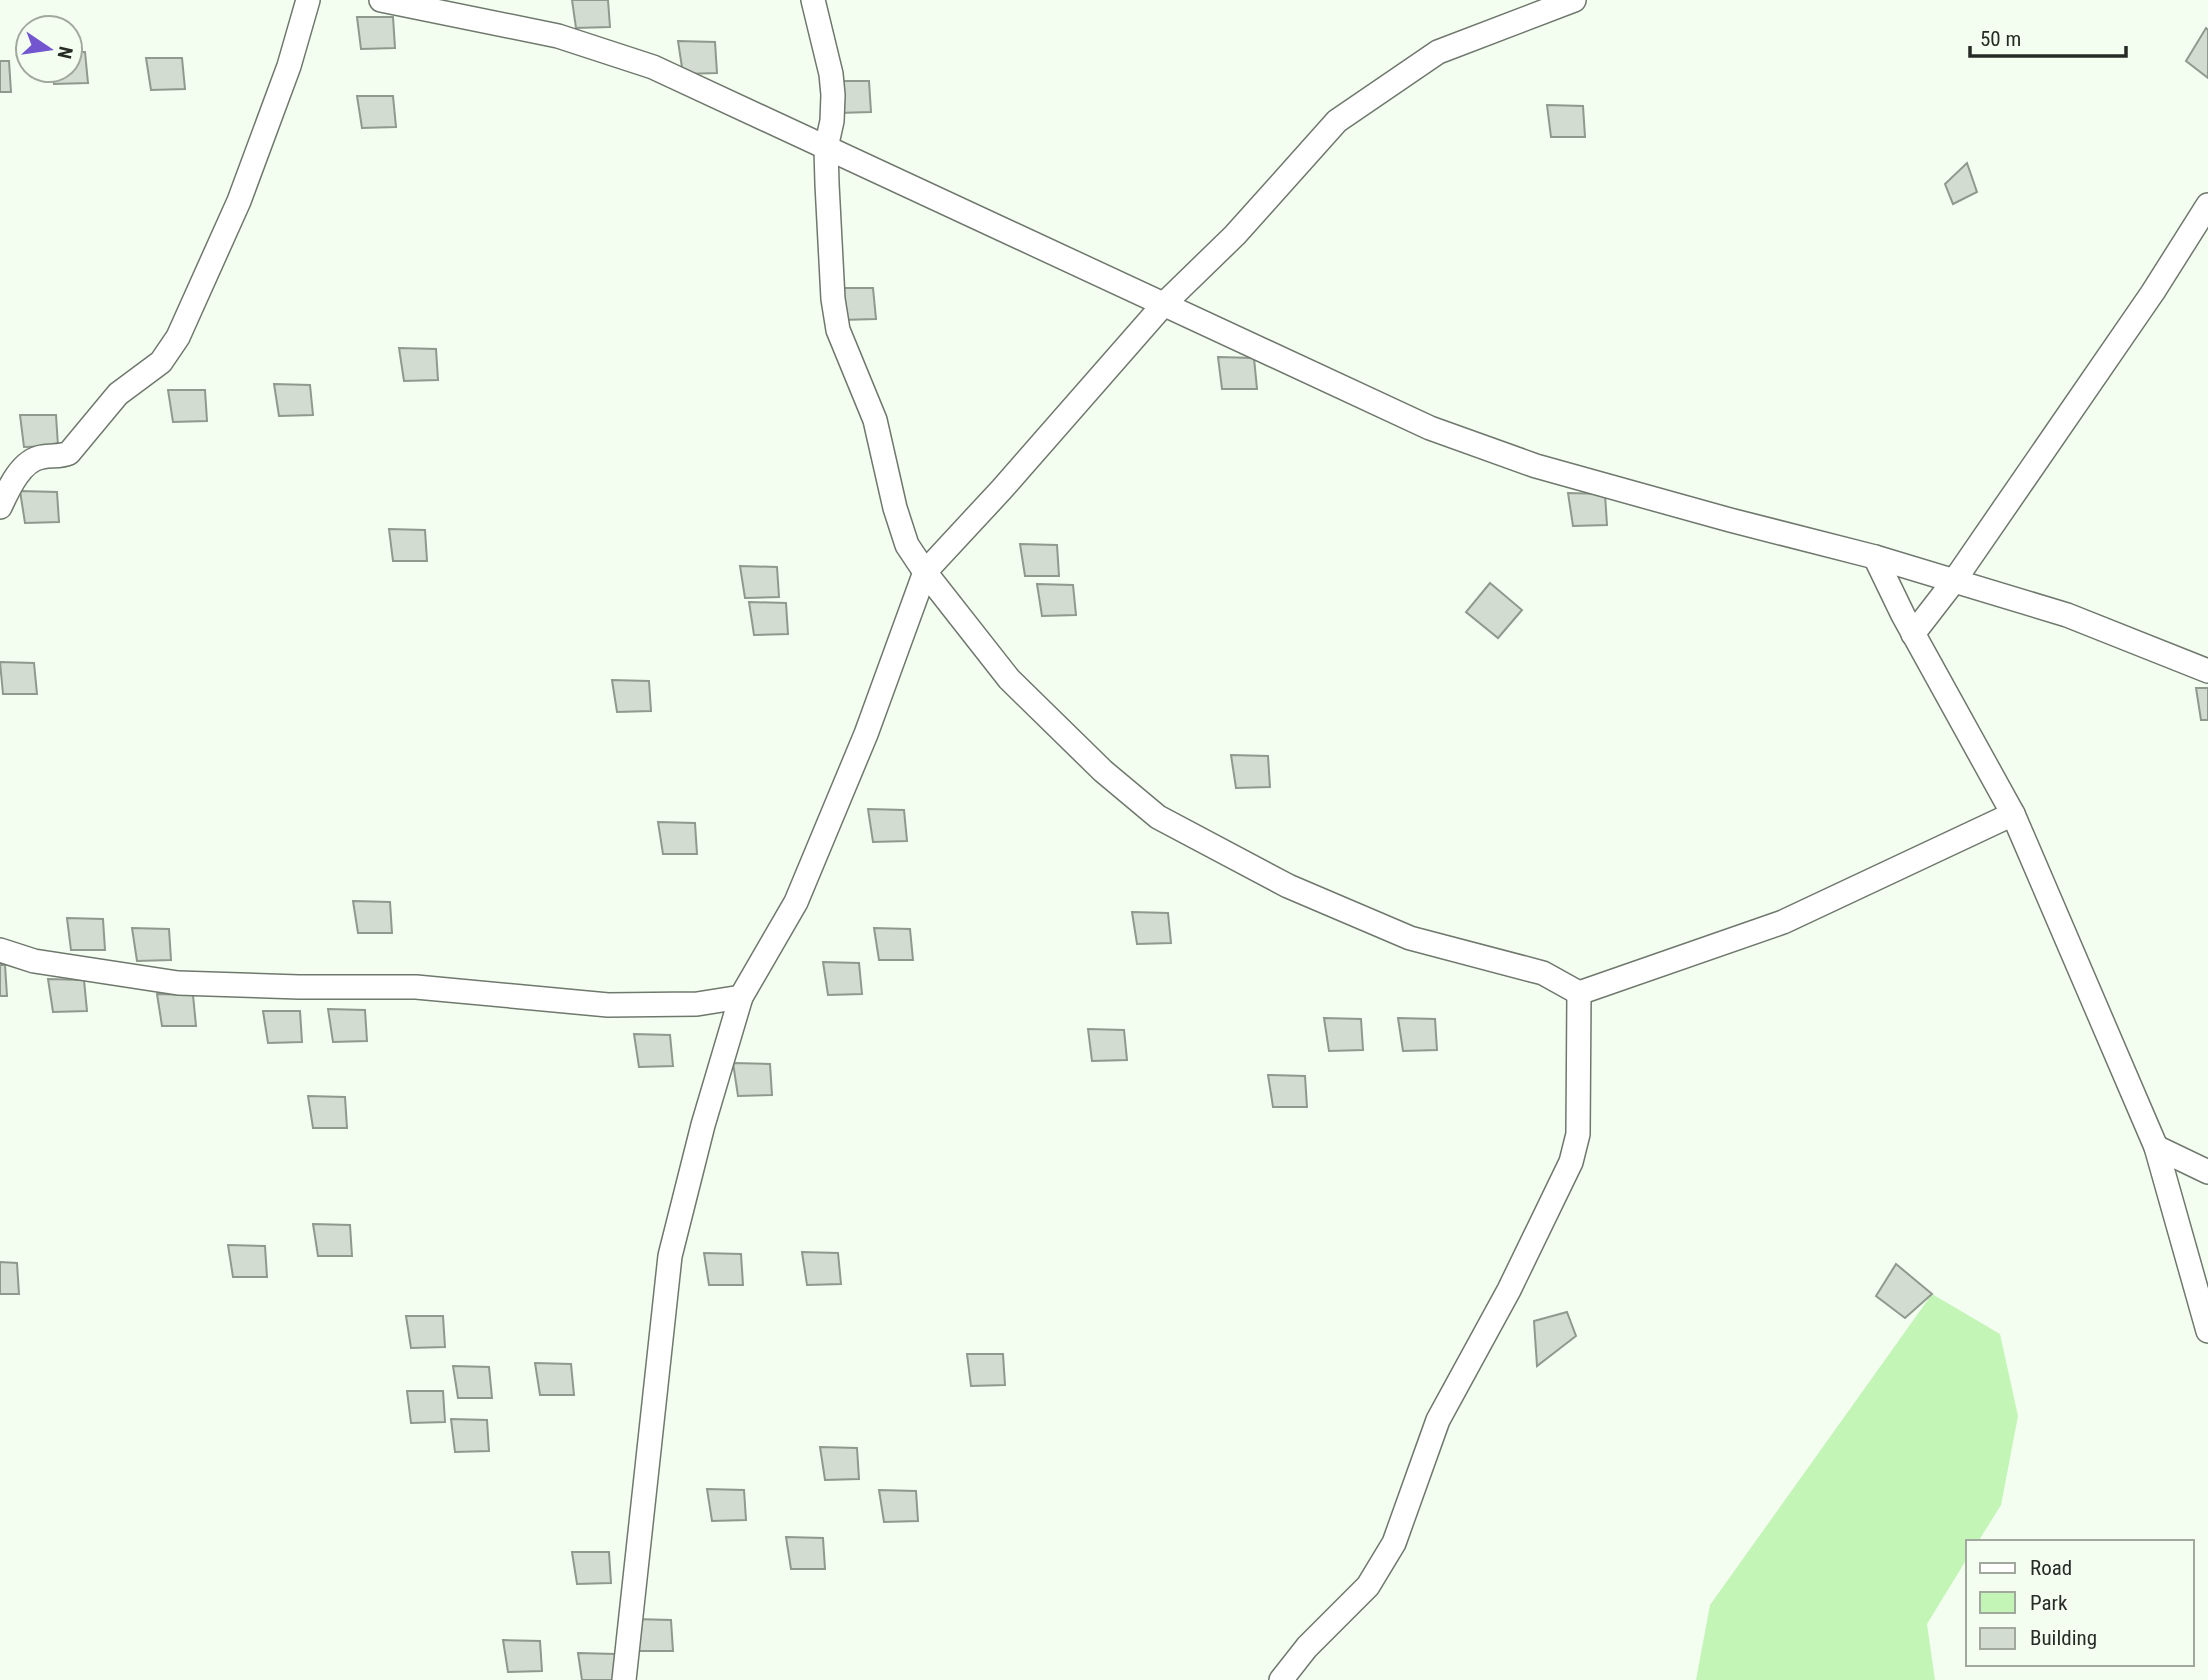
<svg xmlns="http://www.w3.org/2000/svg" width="2208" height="1680" viewBox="0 0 2208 1680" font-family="'Roboto Condensed',sans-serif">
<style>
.green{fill:#c3f5b7}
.building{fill:#d2dcd0;stroke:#8f998d;stroke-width:2}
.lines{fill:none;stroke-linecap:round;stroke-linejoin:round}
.street-casing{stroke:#6f786d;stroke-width:26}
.street{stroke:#fff;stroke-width:23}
</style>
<rect width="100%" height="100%" fill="#f3fdf0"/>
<polygon class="green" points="1932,1294 2000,1334 2018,1416 2001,1505 1978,1542 1968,1542 1968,1557 1927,1624 1935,1680 1696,1680 1710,1605"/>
<g class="building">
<polygon points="572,0 608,0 610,27 576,28"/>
<polygon points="357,17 393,17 395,48 361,49"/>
<polygon points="2206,28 2208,30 2208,78 2186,61"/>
<polygon points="678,41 715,42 717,73 683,74"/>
<polygon points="70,52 85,52 88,83 54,84 52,70 70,70"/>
<polygon points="146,58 182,58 185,89 151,90"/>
<polygon points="0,61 9,61 11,92 0,92"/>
<polygon points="832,81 869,81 871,112 837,113"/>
<polygon points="357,96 393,96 396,127 362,128"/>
<polygon points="1547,105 1583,106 1585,137 1551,137"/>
<polygon points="1967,163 1977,192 1953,204 1945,184"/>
<polygon points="837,288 873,288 876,319 842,320"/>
<polygon points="399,348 436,349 438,380 404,381"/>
<polygon points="1218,357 1254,358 1257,389 1222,389"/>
<polygon points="274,384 310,385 313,415 279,416"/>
<polygon points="168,390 205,390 207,421 173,422"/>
<polygon points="20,415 56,415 58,446 24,447"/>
<polygon points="20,491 57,492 59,522 25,523"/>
<polygon points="1568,493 1605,494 1607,525 1573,526"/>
<polygon points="389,529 425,530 427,561 393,561"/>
<polygon points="1020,544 1057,545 1059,576 1025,576"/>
<polygon points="740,566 777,567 779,597 745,598"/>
<polygon points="1490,583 1522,610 1498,638 1466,612"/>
<polygon points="1037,584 1073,585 1076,615 1042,616"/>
<polygon points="749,602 786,603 788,634 754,635"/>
<polygon points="0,662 34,663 37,694 3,694"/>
<polygon points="612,680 649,681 651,711 617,712"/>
<polygon points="2196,688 2208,688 2208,720 2201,720"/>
<polygon points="1231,755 1268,756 1270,787 1236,788"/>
<polygon points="868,809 904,810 907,841 873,842"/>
<polygon points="658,822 695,823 697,854 663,854"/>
<polygon points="353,901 390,902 392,933 358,933"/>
<polygon points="1132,912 1168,913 1171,943 1137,944"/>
<polygon points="67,918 103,919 105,950 71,950"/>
<polygon points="132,928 169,929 171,960 137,961"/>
<polygon points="874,928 910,929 913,960 879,960"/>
<polygon points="823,962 859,963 862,994 828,995"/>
<polygon points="0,965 5,965 7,996 0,996"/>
<polygon points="48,979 84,980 87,1011 53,1012"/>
<polygon points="157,994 193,995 196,1026 162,1026"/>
<polygon points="328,1009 365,1010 367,1041 333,1042"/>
<polygon points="263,1011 300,1011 302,1042 268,1043"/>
<polygon points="1324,1018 1361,1019 1363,1050 1329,1051"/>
<polygon points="1398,1018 1435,1019 1437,1050 1403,1051"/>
<polygon points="1088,1029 1124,1030 1127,1060 1092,1061"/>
<polygon points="634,1034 670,1035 673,1066 639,1067"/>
<polygon points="733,1063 770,1064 772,1095 738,1096"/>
<polygon points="1268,1075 1305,1076 1307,1107 1273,1107"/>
<polygon points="308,1096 345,1097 347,1128 313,1128"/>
<polygon points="313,1224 350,1225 352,1256 318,1256"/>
<polygon points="228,1245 265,1246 267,1277 233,1277"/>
<polygon points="802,1252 838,1253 841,1284 807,1285"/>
<polygon points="704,1253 741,1254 743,1285 709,1285"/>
<polygon points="0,1262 17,1263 19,1294 0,1294"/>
<polygon points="1896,1264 1932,1294 1905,1318 1876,1296"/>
<polygon points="1567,1312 1576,1336 1537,1366 1534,1321"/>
<polygon points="406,1316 443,1316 445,1347 411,1348"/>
<polygon points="967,1354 1003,1354 1005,1385 971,1386"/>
<polygon points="535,1363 571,1364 574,1395 540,1395"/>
<polygon points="453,1366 489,1367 492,1398 458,1398"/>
<polygon points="407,1391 443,1391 445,1422 411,1423"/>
<polygon points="451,1419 487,1420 489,1451 455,1452"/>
<polygon points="820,1447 857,1448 859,1479 825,1480"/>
<polygon points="707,1489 744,1490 746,1520 712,1521"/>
<polygon points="879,1490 916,1491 918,1521 884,1522"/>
<polygon points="786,1537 823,1538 825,1569 791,1569"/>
<polygon points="572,1552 609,1552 611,1583 577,1584"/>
<polygon points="634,1619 671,1620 673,1651 639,1651"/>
<polygon points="503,1640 540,1641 542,1671 508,1672"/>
<polygon points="578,1653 615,1654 617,1680 582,1680"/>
</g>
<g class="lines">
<g class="street-casing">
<g id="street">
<polyline points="381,0 558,36 653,67 1430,428 1536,466 1730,520 1875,557 2067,615 2208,671"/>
<polyline points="813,0 831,74 833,95 832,121 826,148 827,184 833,299 838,330 875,420 895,508 907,545 925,572 1009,679 1103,771 1158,817 1288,886 1410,938 1543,973 1579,993 1783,922 2013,814"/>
<path d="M0,507C8,490 21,460 42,457C52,455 60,457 69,453L118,394L161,362L178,337L239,201L289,66L308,0"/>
<polyline points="1875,557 1903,615 2013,814 2156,1147 2208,1331"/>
<polyline points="1913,634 1954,581 2153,292 2208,205"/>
<polyline points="0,950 34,961 178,983 299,987 416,987 608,1005 697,1004 741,997 796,902 866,734 925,572 1002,489 1164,304 1235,235 1337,121 1438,52 1574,0"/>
<polyline points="2156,1147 2208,1172"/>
<polyline points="624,1680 670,1256 703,1125 741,997"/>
<polyline points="1281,1680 1307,1647 1368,1586 1394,1543 1438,1420 1509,1290 1571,1162 1578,1134 1579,993"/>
</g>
</g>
<use href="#street" class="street"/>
</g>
<rect x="1966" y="1540" width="228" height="126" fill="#f3fdf0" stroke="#a1a99f" stroke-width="2"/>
<rect x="1980" y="1563" width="35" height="10" fill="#ffffff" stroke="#a1a99f" stroke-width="2"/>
<text x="2030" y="1575" font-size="21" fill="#272b26">Road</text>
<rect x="1980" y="1592" width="35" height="21" fill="#c3f5b7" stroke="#a1a99f" stroke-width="2"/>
<text x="2030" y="1610" font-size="21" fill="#272b26">Park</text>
<rect x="1980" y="1628" width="35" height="21" fill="#d2dcd0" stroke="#a1a99f" stroke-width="2"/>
<text x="2030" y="1645" font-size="21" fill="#272b26">Building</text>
<g transform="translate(49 49) rotate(103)"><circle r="33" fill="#f3fdf0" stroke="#a1a99f" stroke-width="2"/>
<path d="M0-5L12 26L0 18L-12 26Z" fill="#7255cf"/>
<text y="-10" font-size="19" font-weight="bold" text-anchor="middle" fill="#272b26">N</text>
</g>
<path d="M1970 46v10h156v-10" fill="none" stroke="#272b26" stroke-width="3.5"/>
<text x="1980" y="46" font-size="21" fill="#272b26" stroke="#f3fdf0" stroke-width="5" paint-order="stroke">50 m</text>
</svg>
